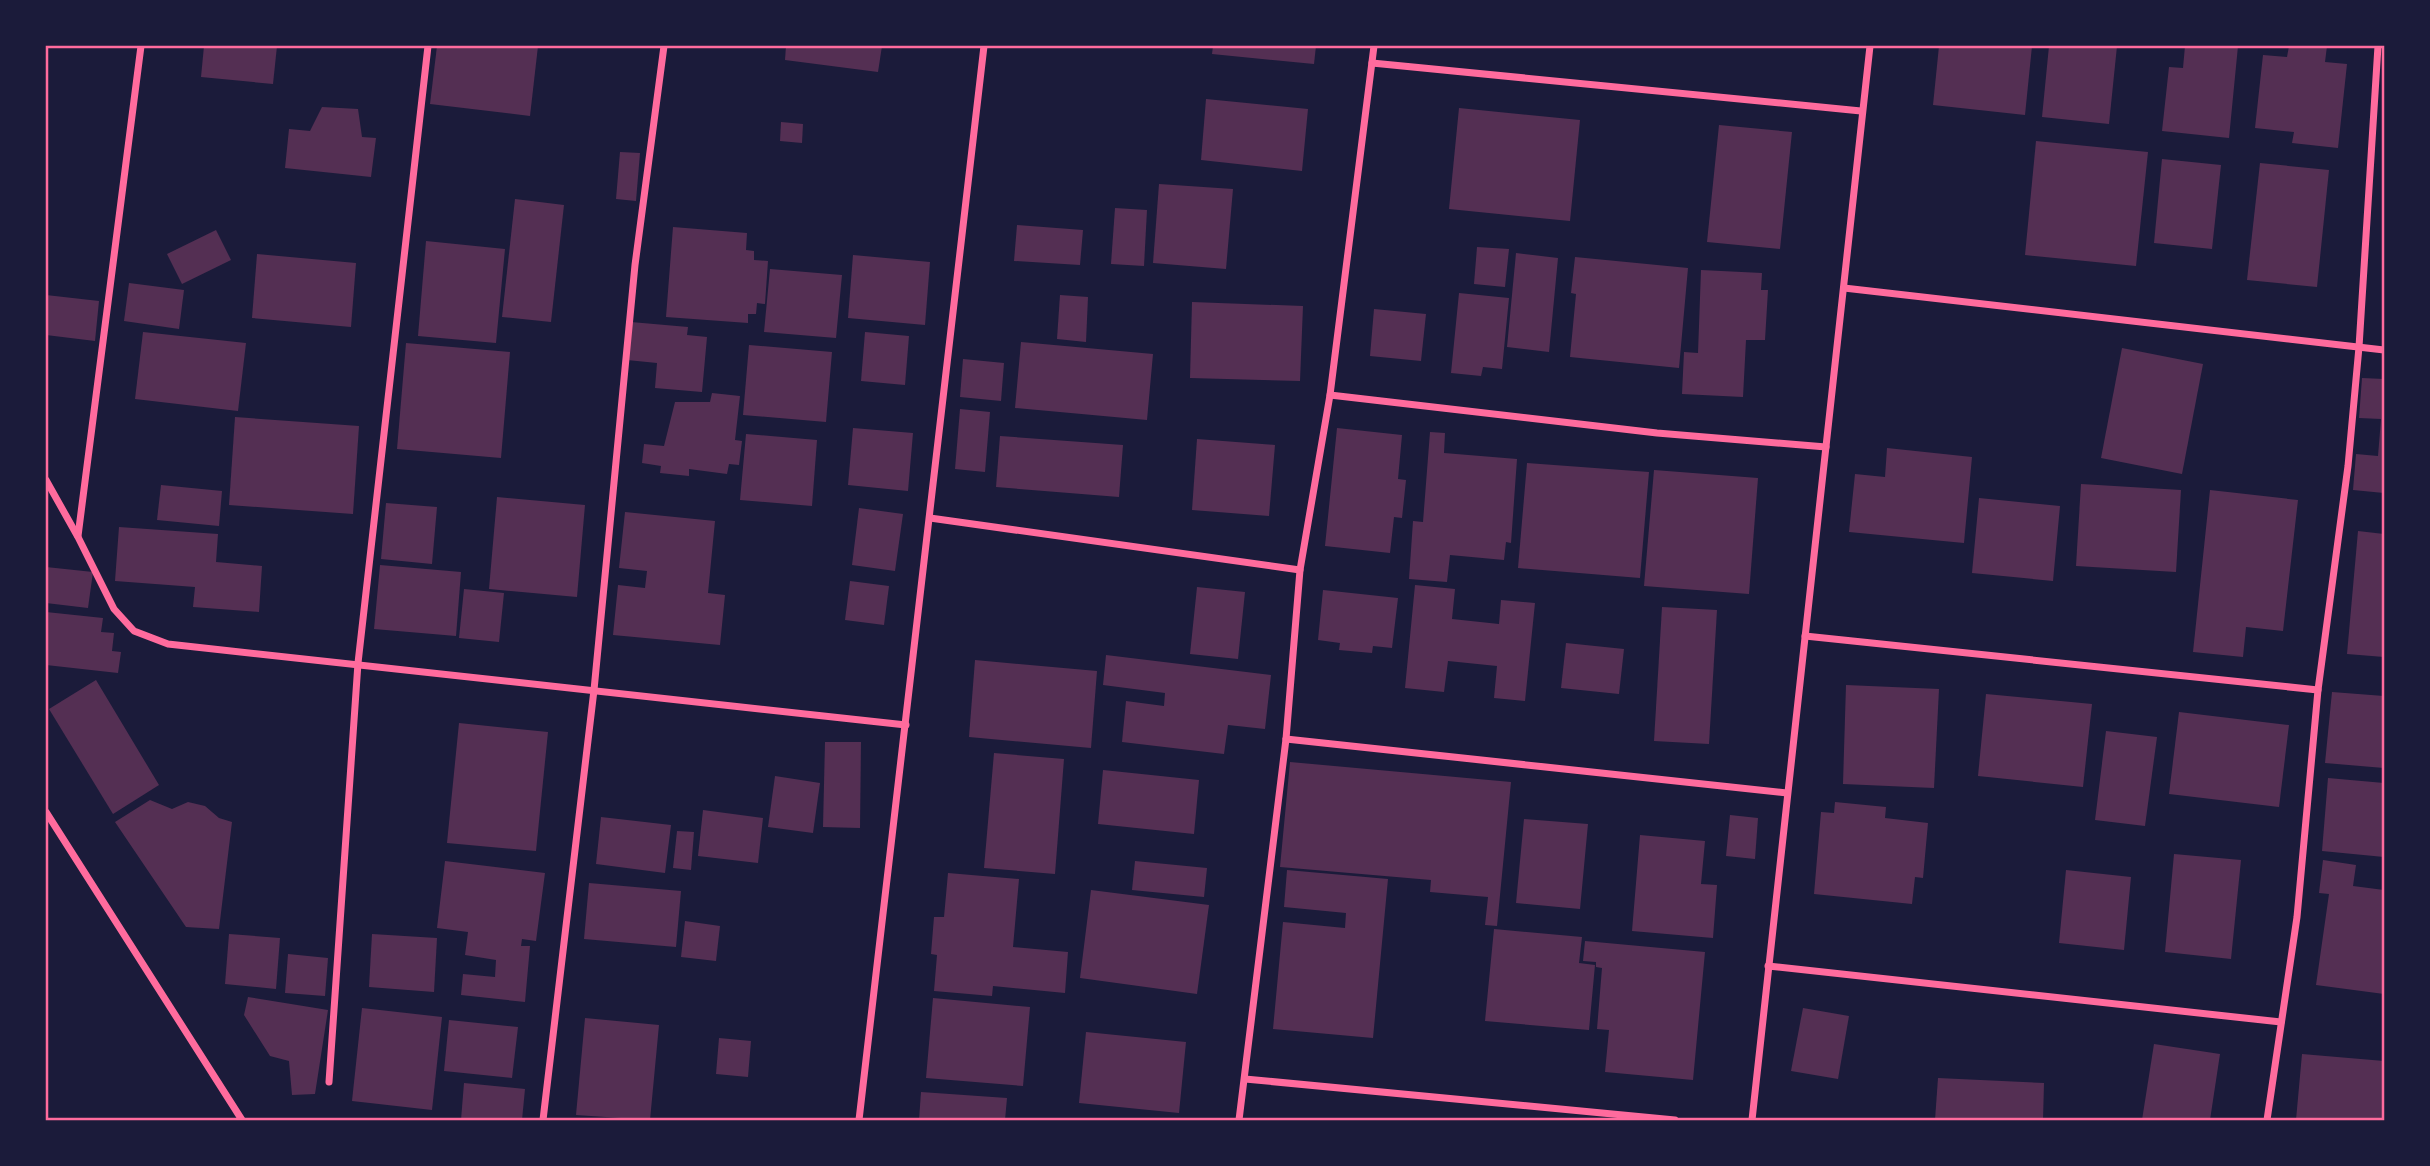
<svg xmlns="http://www.w3.org/2000/svg" width="2430" height="1166" viewBox="0 0 2430 1166" font-family="Montserrat,sans-serif">
<style>
.building{fill:#542f53}
.lines{fill:none;stroke-linecap:round;stroke-linejoin:round}
.minor{stroke:#ff6b9d;stroke-width:7}
.neatline{fill:none;stroke:#ff6b9d;stroke-width:2.5}
</style>
<rect width="100%" height="100%" fill="#1b1b3a"/>
<g class="building">
<polygon points="204,46 277,46 273,84 201,77"/>
<polygon points="437,46 538,46 530,116 430,104"/>
<polygon points="786,46 882,46 878,72 785,60"/>
<polygon points="1213,46 1316,46 1314,64 1212,54"/>
<polygon points="1939,46 2032,46 2025,115 1933,105"/>
<polygon points="2049,46 2117,46 2109,124 2042,117"/>
<polygon points="2185,46 2238,46 2229,138 2162,131 2169,67 2183,68"/>
<polygon points="2289,46 2327,46 2325,62 2347,64 2338,148 2292,143 2294,132 2255,128 2263,55 2287,57"/>
<polygon points="1206,99 1308,109 1302,171 1201,160"/>
<polygon points="322,107 358,109 362,137 376,138 371,177 285,168 289,129 310,131"/>
<polygon points="1459,108 1580,120 1570,221 1449,209"/>
<polygon points="781,122 803,124 802,143 780,141"/>
<polygon points="1719,125 1792,132 1780,249 1707,242"/>
<polygon points="2036,141 2148,152 2136,266 2025,255"/>
<polygon points="620,152 640,153 636,201 616,199"/>
<polygon points="2162,159 2221,165 2212,249 2154,243"/>
<polygon points="2260,163 2329,170 2317,287 2247,280"/>
<polygon points="1159,184 1233,189 1226,269 1153,263"/>
<polygon points="515,199 564,205 551,322 502,317"/>
<polygon points="1115,208 1147,210 1144,266 1111,264"/>
<polygon points="1017,225 1083,230 1080,265 1014,261"/>
<polygon points="673,227 747,233 746,250 754,251 754,260 768,261 765,304 757,303 756,314 748,314 748,323 666,317"/>
<polygon points="216,230 231,260 182,284 167,254"/>
<polygon points="426,241 505,249 496,343 418,336"/>
<polygon points="1477,247 1509,249 1505,287 1474,284"/>
<polygon points="1516,253 1558,258 1549,352 1507,347"/>
<polygon points="257,254 356,263 351,327 252,318"/>
<polygon points="853,255 930,262 925,325 848,318"/>
<polygon points="1575,257 1688,268 1679,368 1570,357 1576,294 1571,293"/>
<polygon points="770,269 842,275 836,338 764,332"/>
<polygon points="1701,270 1762,273 1761,290 1768,290 1765,340 1746,340 1743,397 1682,394 1684,352 1698,353"/>
<polygon points="129,283 184,290 179,329 124,321"/>
<polygon points="1459,293 1509,298 1502,369 1483,367 1481,376 1451,373"/>
<polygon points="46,295 99,301 95,341 46,335"/>
<polygon points="1060,295 1088,297 1086,342 1057,339"/>
<polygon points="1192,302 1303,306 1300,381 1190,378"/>
<polygon points="1374,309 1426,314 1421,361 1370,356"/>
<polygon points="631,322 688,327 687,335 707,337 702,392 655,388 657,363 627,360"/>
<polygon points="143,332 246,343 238,411 135,399"/>
<polygon points="865,332 909,336 905,385 861,381"/>
<polygon points="1021,342 1153,354 1147,420 1015,408"/>
<polygon points="406,343 510,352 501,458 397,449"/>
<polygon points="749,345 832,352 826,422 743,415"/>
<polygon points="2122,348 2203,364 2182,474 2101,458"/>
<polygon points="963,359 1004,363 1001,401 960,397"/>
<polygon points="2362,378 2384,379 2384,493 2353,490 2356,454 2378,456 2381,419 2359,418"/>
<polygon points="712,393 740,396 735,440 742,441 739,465 729,464 727,474 689,469 689,476 660,473 661,466 642,463 644,444 664,446 675,402 710,402"/>
<polygon points="960,409 990,412 985,472 955,469"/>
<polygon points="235,417 359,426 353,514 229,505"/>
<polygon points="853,428 913,433 908,491 848,485"/>
<polygon points="1337,428 1402,435 1398,479 1406,480 1402,518 1394,517 1390,553 1325,546"/>
<polygon points="1430,432 1445,433 1444,453 1517,459 1511,543 1506,542 1504,560 1450,555 1447,582 1409,579 1413,521 1423,522"/>
<polygon points="746,434 817,440 812,506 740,500"/>
<polygon points="1000,436 1123,445 1119,497 996,487"/>
<polygon points="1197,439 1275,445 1269,516 1192,510"/>
<polygon points="1887,448 1972,457 1964,543 1849,532 1855,474 1885,477"/>
<polygon points="1527,463 1649,472 1640,578 1518,568"/>
<polygon points="1654,470 1758,478 1749,594 1644,586"/>
<polygon points="2081,484 2181,490 2176,572 2076,566"/>
<polygon points="161,485 222,491 219,526 157,520"/>
<polygon points="2210,490 2298,500 2283,631 2246,627 2243,657 2193,652"/>
<polygon points="497,497 585,505 577,597 489,589"/>
<polygon points="1979,498 2060,506 2053,581 1972,573"/>
<polygon points="386,503 437,507 432,564 381,559"/>
<polygon points="859,508 903,514 895,571 852,565"/>
<polygon points="625,512 715,521 708,593 725,595 720,645 613,635 618,585 645,588 647,571 619,568"/>
<polygon points="119,527 218,534 216,562 262,566 259,612 193,607 195,587 115,581"/>
<polygon points="2358,531 2384,534 2384,657 2347,654"/>
<polygon points="380,565 461,572 456,636 374,629"/>
<polygon points="46,567 93,572 88,608 46,603"/>
<polygon points="850,581 889,586 884,625 845,620"/>
<polygon points="1415,585 1455,589 1452,619 1499,624 1501,600 1535,603 1525,701 1494,698 1497,666 1448,661 1444,692 1405,688"/>
<polygon points="1197,587 1245,592 1238,659 1190,654"/>
<polygon points="464,589 504,593 499,642 459,638"/>
<polygon points="1323,590 1398,598 1392,648 1373,646 1372,653 1339,650 1340,643 1318,640"/>
<polygon points="1662,607 1717,610 1709,744 1654,741"/>
<polygon points="46,612 103,618 101,632 114,633 112,651 121,652 118,673 46,665"/>
<polygon points="1566,643 1624,649 1619,694 1561,688"/>
<polygon points="1106,655 1271,675 1265,729 1228,725 1224,754 1122,742 1126,701 1164,706 1165,693 1103,685"/>
<polygon points="975,660 1097,671 1091,748 969,737"/>
<polygon points="96,680 159,785 113,814 49,709"/>
<polygon points="1846,685 1939,689 1934,788 1843,784"/>
<polygon points="2332,692 2384,696 2384,768 2325,763"/>
<polygon points="1986,694 2092,704 2083,787 1978,776"/>
<polygon points="2179,712 2289,725 2279,807 2169,794"/>
<polygon points="459,723 548,732 536,851 447,843"/>
<polygon points="2106,731 2157,737 2145,826 2095,820"/>
<polygon points="825,742 861,742 860,828 823,827"/>
<polygon points="994,753 1064,759 1055,874 984,868"/>
<polygon points="1290,762 1511,782 1497,926 1485,925 1488,897 1430,892 1431,880 1280,867"/>
<polygon points="1103,770 1199,780 1194,834 1098,824"/>
<polygon points="775,776 820,783 813,833 768,827"/>
<polygon points="2328,778 2384,783 2384,857 2322,851"/>
<polygon points="150,800 172,809 188,802 205,806 219,818 232,822 219,929 186,927 115,822"/>
<polygon points="1835,802 1886,807 1885,818 1928,823 1923,878 1915,877 1912,904 1814,894 1821,812 1834,813"/>
<polygon points="703,810 763,818 758,863 698,856"/>
<polygon points="1730,815 1758,818 1755,859 1726,856"/>
<polygon points="601,817 671,825 665,873 596,864"/>
<polygon points="1524,819 1588,824 1580,909 1516,903"/>
<polygon points="677,831 694,832 691,870 673,868"/>
<polygon points="1640,835 1705,841 1701,884 1717,885 1713,938 1632,931"/>
<polygon points="2174,854 2241,860 2231,959 2165,952"/>
<polygon points="2323,860 2356,865 2353,886 2384,890 2384,994 2316,985 2329,894 2319,893"/>
<polygon points="445,861 545,873 536,941 522,939 521,946 530,946 525,1002 461,995 463,974 495,977 496,960 465,955 468,932 437,928"/>
<polygon points="1135,861 1207,868 1204,897 1132,890"/>
<polygon points="1287,870 1388,879 1373,1038 1273,1029 1283,922 1345,928 1346,913 1284,907"/>
<polygon points="2066,870 2131,877 2124,950 2059,943"/>
<polygon points="948,873 1019,879 1013,947 1068,952 1065,993 993,986 992,996 934,991 937,955 931,954 934,917 944,917"/>
<polygon points="589,883 681,891 676,947 584,939"/>
<polygon points="1091,890 1209,905 1197,994 1080,978"/>
<polygon points="685,921 720,926 716,961 681,957"/>
<polygon points="1494,929 1582,937 1579,963 1595,965 1589,1030 1485,1021"/>
<polygon points="229,934 280,938 276,989 225,984"/>
<polygon points="372,934 437,938 434,992 369,987"/>
<polygon points="1585,941 1705,952 1693,1080 1605,1072 1609,1030 1597,1029 1602,968 1596,967 1596,962 1583,961"/>
<polygon points="288,954 328,958 325,996 285,993"/>
<polygon points="248,997 328,1010 315,1094 292,1095 289,1061 270,1056 244,1015"/>
<polygon points="933,998 1030,1007 1023,1086 926,1078"/>
<polygon points="362,1008 442,1017 432,1110 352,1101"/>
<polygon points="1803,1008 1849,1016 1838,1079 1791,1071"/>
<polygon points="585,1018 659,1025 650,1120 576,1115"/>
<polygon points="449,1020 518,1027 512,1078 444,1071"/>
<polygon points="1086,1032 1186,1042 1179,1113 1079,1103"/>
<polygon points="719,1038 751,1041 748,1077 716,1074"/>
<polygon points="2154,1044 2220,1054 2210,1120 2142,1120"/>
<polygon points="2302,1054 2384,1061 2383,1120 2296,1120"/>
<polygon points="1938,1078 2044,1083 2043,1120 1935,1120"/>
<polygon points="464,1083 525,1089 522,1120 461,1120"/>
<polygon points="921,1092 1007,1098 1005,1120 919,1120"/>
</g>
<g class="lines">
<g class="minor">
<polyline points="1372,63 1861,111"/>
<polyline points="1844,288 2384,350"/>
<polyline points="1330,395 1657,433 1826,447"/>
<polyline points="46,480 78,537 114,609 134,631 168,644 906,725"/>
<polyline points="930,518 1300,570"/>
<polyline points="78,536 141,46"/>
<polyline points="1805,636 2318,690"/>
<polyline points="1286,739 1787,793"/>
<polyline points="46,812 242,1120"/>
<polyline points="1768,966 2281,1022"/>
<polyline points="1245,1079 1675,1120"/>
<polyline points="329,1082 358,663 428,46"/>
<polyline points="543,1120 594,690 635,265 664,46"/>
<polyline points="859,1120 984,46"/>
<polyline points="1239,1120 1286,739 1300,570 1330,395 1374,46"/>
<polyline points="1752,1120 1870,46"/>
<polyline points="2267,1120 2297,917 2318,690 2348,466 2359,347 2378,46"/>
</g>
</g>
<rect width="2430" height="1166" fill="none" stroke="#1b1b3a" stroke-width="94"/>
<rect x="47" y="47" width="2336" height="1072" class="neatline"/>
</svg>
